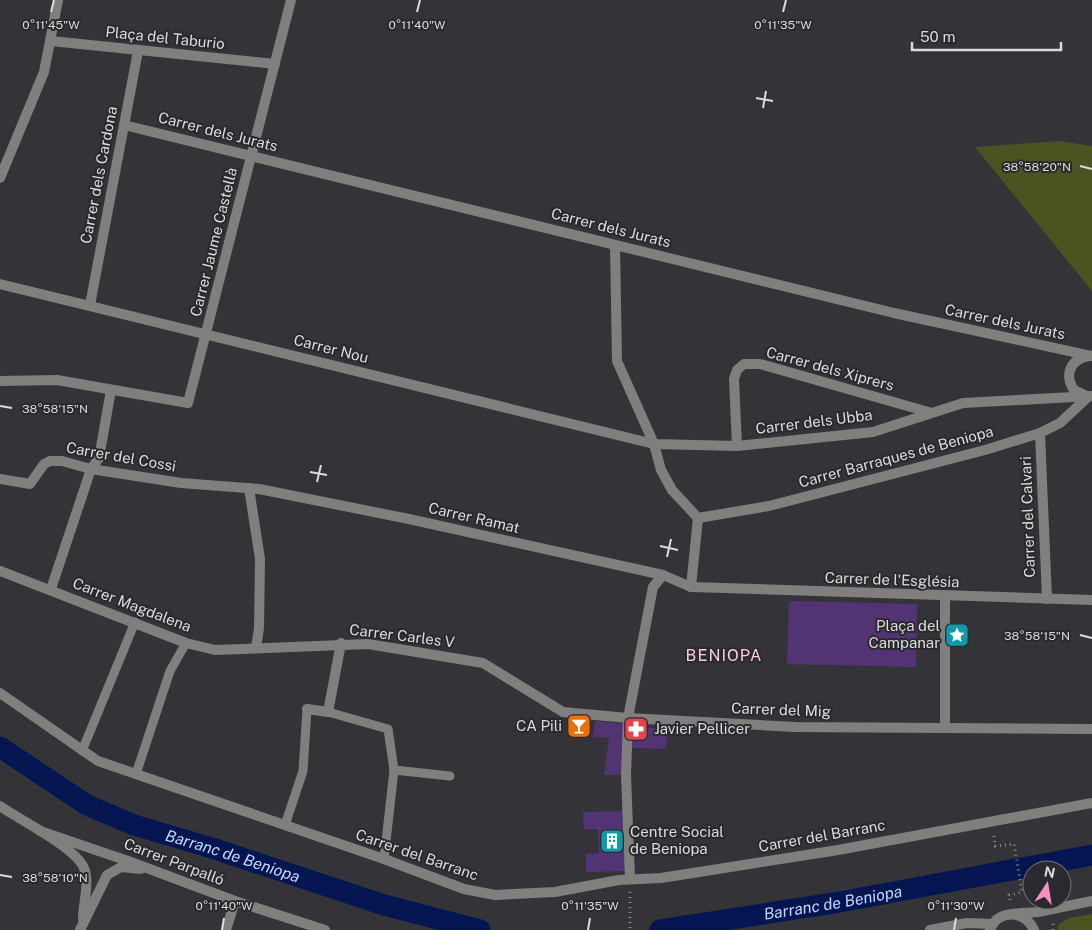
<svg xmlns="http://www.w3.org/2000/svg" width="1092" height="930" viewBox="0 0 1092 930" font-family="'Public Sans',sans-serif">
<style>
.green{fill:#4b5320}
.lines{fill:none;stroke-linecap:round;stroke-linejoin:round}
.canal{stroke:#031651;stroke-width:21}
.building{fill:#523475}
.path{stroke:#8a8a8d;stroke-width:3;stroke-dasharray:1 4;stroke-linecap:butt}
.service{stroke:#817f7e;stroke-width:9}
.minor{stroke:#817f7e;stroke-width:10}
.ticks{fill:none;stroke:#dbdbdd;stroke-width:2}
.labels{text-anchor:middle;stroke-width:4;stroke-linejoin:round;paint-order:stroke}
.street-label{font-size:15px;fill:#dbdbdd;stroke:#2a2a2e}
.poi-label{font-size:15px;fill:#dbdbdd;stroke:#2a2a2e;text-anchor:end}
.neighbourhood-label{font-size:16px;letter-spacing:1px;fill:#fccce0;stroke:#2a2a2e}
.water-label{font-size:16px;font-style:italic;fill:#c4d7fc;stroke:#2a2a2e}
.ticks-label{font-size:12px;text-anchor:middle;fill:#dbdbdd;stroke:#2a2a2e;stroke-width:4;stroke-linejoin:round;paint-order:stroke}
</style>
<rect width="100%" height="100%" fill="#343438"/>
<g class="green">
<polygon points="1059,141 1092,146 1092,291 975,147"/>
<polygon points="1092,914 1092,930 1058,930 1058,925 1069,918"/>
</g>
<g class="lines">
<g class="canal">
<path id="s1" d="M0,747L87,805L134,825L212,848L384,905L480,930"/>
<path id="s2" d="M660,930L840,902L1092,855"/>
</g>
</g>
<g class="building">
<polygon points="789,601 917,604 916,667 787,664"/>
<polygon points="595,721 624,724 624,775 604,775 609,738 593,737"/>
<polygon points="633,727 668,729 666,749 631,748"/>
<polygon points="625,811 627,871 586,872 586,854 599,853 598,829 584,829 583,812"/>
</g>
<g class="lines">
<g class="path">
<polyline points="994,836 995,846 1014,844 1022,892"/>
<polyline points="630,892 630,930"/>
<polyline points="1010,900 1009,895 1022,892"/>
<polyline points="1053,930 1053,923"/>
</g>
<g class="service">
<polyline points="328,712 388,729 394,770 384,859"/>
<polyline points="82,751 135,622"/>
<polyline points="394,770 450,776"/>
<polyline points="136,774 170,671 186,643"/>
<polyline points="285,825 303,771 307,709"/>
</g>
<g class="minor">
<polyline points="51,41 275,64"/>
<polyline points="124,125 894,313 1092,356"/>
<polyline points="0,178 44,72 58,0"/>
<polyline points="615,245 617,361 654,444 661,470 672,490 698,518 691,587"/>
<polyline points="0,284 654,444 737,446 873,432 963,403 1092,396"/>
<polyline points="90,305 138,51"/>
<polyline points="0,381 57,380 188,403 291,0"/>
<path d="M1087,396L1074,390C1064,375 1070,359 1089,356"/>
<polyline points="1040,433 1047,599"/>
<polyline points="737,446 734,379 737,370 744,364 760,364 932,413"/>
<polyline points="0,479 30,484 44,464 50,461 62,461 91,469 181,483 259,489 409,519 663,575 691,587 1092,600"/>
<polyline points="249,488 260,559 259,628 256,648"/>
<polyline points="698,518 769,506 985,450 1040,433 1060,423 1089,396"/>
<polyline points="0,571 186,643 215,650 368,644 483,663 563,712 628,718 795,727 1092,729"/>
<polyline points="51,589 91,469 99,458 111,390"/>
<polyline points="0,693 98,761 384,859 464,889 495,895 555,892 619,880 661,878 838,850 1092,803"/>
<polyline points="307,709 328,712 341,643"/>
<polyline points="945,727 945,597"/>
<path d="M0,806C20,820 75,847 84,868C90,882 83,904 83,919"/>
<polyline points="40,831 128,861 235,901 325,930"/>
<polyline points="630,879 626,775 628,718 653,587 663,575"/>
<polyline points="1011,914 1038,912 1092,901"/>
<path d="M990,929C999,908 1026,911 1034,930"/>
<polyline points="80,930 107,875 121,867 141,869"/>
<polyline points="226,930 235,901"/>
<polyline points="930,930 967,923 992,924"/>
</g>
</g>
<path class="ticks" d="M51,12L54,0M417,12L420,0M783,12L786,0M756,98L773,101M763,108L766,91M1080,166L1092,169M0,406L12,408M310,472L327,475M317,482L321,465M660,546L678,550M667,557L671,539M1080,635L1092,638M0,875L12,877M222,930L224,918M588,930L590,918M954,930L956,918"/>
<defs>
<g id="sight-square" transform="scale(1.25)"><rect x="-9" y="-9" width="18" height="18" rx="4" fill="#0f9aa8" stroke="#2a2a2e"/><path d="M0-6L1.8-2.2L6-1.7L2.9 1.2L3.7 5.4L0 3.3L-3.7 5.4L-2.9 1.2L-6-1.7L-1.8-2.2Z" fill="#fff"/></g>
<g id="bar-square" transform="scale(1.25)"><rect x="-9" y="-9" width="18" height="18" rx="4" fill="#e8710a" stroke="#2a2a2e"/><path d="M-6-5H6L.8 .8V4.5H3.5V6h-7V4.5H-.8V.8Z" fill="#fff"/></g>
<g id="pharmacy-square" transform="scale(1.25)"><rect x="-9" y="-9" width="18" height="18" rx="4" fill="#e0444e" stroke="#2a2a2e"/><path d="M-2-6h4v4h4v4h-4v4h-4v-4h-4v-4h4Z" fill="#fff"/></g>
<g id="building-square" transform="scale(1.25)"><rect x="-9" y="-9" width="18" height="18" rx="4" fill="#0f9aa8" stroke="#2a2a2e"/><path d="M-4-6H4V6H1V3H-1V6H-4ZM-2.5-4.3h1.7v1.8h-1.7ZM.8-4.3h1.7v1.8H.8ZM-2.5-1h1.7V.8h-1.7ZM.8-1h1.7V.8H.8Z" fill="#fff"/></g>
</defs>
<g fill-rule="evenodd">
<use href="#sight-square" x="957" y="635"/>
<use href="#bar-square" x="579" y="726"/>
<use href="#pharmacy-square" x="636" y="729"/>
<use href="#building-square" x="612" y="841"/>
</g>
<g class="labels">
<g class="street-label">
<text transform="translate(165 38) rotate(6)" y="5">Plaça del Taburio</text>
<text transform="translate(218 132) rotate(14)" y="5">Carrer dels Jurats</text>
<text transform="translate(99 175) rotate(-79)" y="5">Carrer dels Cardona</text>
<text transform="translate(611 228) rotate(14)" y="5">Carrer dels Jurats</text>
<text transform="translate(214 242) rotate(-76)" y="5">Carrer Jaume Castellà</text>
<text transform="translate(1005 322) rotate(12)" y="5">Carrer dels Jurats</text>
<text transform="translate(331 349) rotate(14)" y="5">Carrer Nou</text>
<text transform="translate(830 369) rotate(15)" y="5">Carrer dels Xiprers</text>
<text transform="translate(814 422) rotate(-7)" y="5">Carrer dels Ubba</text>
<text transform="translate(121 457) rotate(10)" y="5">Carrer del Cossi</text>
<text transform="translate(896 457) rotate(-15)" y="5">Carrer Barraques de Beniopa</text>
<text transform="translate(1028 517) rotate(-92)" y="5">Carrer del Calvari</text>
<text transform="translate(474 518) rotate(13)" y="5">Carrer Ramat</text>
<text transform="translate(892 580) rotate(2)" y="5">Carrer de l'Església</text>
<text transform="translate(132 605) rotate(21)" y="5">Carrer Magdalena</text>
<text transform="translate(402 636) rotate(7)" y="5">Carrer Carles V</text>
<text transform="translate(781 710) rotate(2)" y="5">Carrer del Mig</text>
<text transform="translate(822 836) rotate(-10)" y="5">Carrer del Barranc</text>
<text transform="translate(417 855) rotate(19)" y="5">Carrer del Barranc</text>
<text transform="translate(174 862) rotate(21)" y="5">Carrer Parpalló</text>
</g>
<g class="poi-label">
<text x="940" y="631">Plaça del<tspan x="940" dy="17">Campanar</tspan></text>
<text x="562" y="731">CA Pili</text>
<text x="654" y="734" text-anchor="start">Javier Pellicer</text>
<text x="630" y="837" text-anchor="start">Centre Social<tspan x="630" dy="17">de Beniopa</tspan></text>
</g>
<g class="neighbourhood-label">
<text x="724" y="661">BENIOPA</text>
</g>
<g class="water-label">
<text dy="6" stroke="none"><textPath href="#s1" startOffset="259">Barranc de Beniopa</textPath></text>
<text dy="6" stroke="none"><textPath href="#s2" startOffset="175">Barranc de Beniopa</textPath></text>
</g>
</g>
<g class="ticks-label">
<text x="51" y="29">0°11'45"W</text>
<text x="417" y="29">0°11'40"W</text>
<text x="783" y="29">0°11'35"W</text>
<text x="1037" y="171">38°58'20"N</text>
<text x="55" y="413">38°58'15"N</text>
<text x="1037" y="640">38°58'15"N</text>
<text x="55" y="882">38°58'10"N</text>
<text x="224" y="910">0°11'40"W</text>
<text x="590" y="910">0°11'35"W</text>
<text x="956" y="910">0°11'30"W</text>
</g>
<g transform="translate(1047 885) rotate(12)"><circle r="24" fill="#2a2a2e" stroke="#717174"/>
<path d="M0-4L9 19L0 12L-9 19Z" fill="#fc8fc2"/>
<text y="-8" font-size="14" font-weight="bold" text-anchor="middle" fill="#dbdbdd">N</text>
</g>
<path d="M912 42v8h149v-8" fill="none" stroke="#dbdbdd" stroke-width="2.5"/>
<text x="920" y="42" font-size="15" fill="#dbdbdd" stroke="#2a2a2e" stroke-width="4" paint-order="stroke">50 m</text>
</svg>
